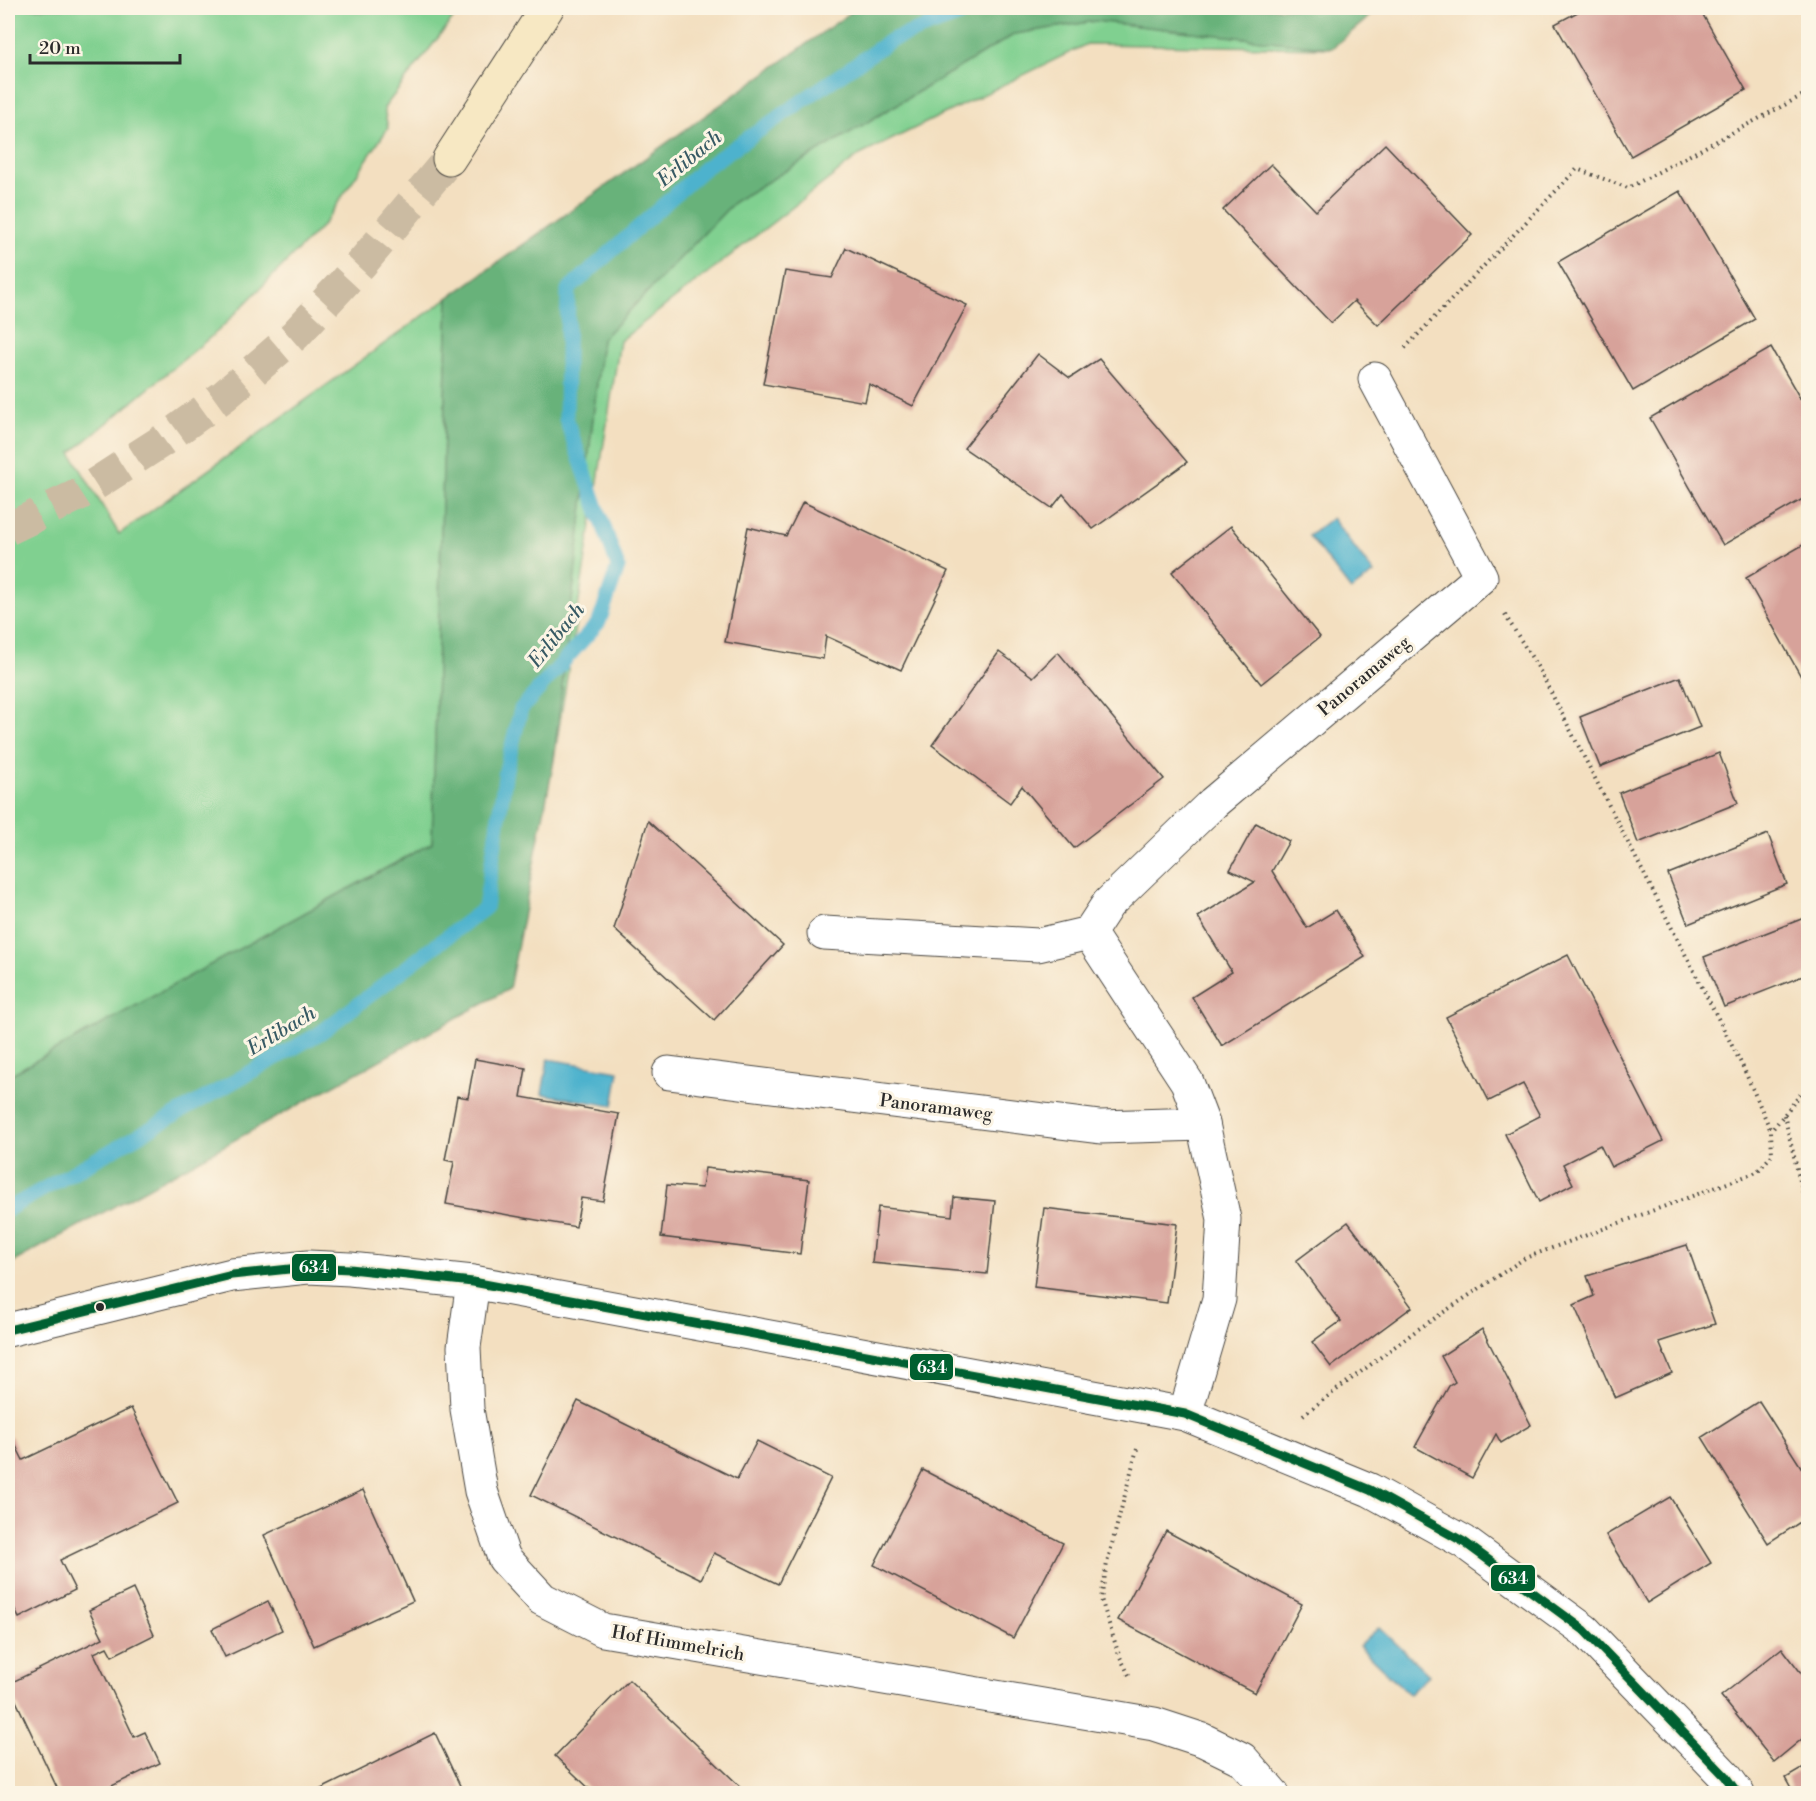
<svg xmlns="http://www.w3.org/2000/svg" width="1816" height="1801" viewBox="0 0 1816 1801" font-family="'Libre Bodoni',serif">
<style>
.green{fill:#80d090;stroke:#567e5e;stroke-width:1.5}
.forest{fill:#68b27a;stroke:#4a6e52;stroke-width:1.5}
.water{fill:#4eb2cd;stroke:#3c6e7c;stroke-width:1.5}
.lines{fill:none;stroke-linecap:round;stroke-linejoin:round}
.stream{stroke:#4eb2cd;stroke-width:15}
.building{fill:#d7a29a}
.secondary-tunnel{stroke:#cbbba2;stroke-width:33;stroke-dasharray:33 16;stroke-linecap:butt}
.minor-casing{stroke:#494641;stroke-width:35}
.tertiary-casing{stroke:#494641;stroke-width:35}
.secondary-casing{stroke:#494641;stroke-width:35}
.path{stroke:#494641;stroke-width:4;stroke-dasharray:1.5 4.5;stroke-linecap:butt}
.minor{stroke:#fff;stroke-width:33}
.tertiary{stroke:#fff;stroke-width:33}
.secondary{stroke:#f7e8c3;stroke-width:33}
.bus-1-casing{stroke:#fcf5e5;stroke-width:14}
.bus-1{stroke:#006030;stroke-width:9}
.bus-dot{fill:#2b2b2b;stroke:#fcf5e5;stroke-width:2}
.labels{text-anchor:middle;stroke-width:6;stroke-linejoin:round;paint-order:stroke}
.street-label{font-size:18px;fill:#2b2b2b;stroke:#fcf5e5}
.water-label{font-size:20px;font-style:italic;fill:#375a64;stroke:#fcf5e5}
.line-badge{stroke:#fcf5e5;stroke-width:2}
.badge-label{font-size:16px;text-anchor:middle;font-weight:bold;fill:#fff}
</style>
<rect width="100%" height="100%" fill="#fcf5e5"/>
<filter id="ink" filterUnits="userSpaceOnUse"><feTurbulence type="fractalNoise" baseFrequency=".0167" numOctaves="2"/><feDisplacementMap in="SourceGraphic" scale="12" xChannelSelector="R" yChannelSelector="G"/><feConvolveMatrix kernelMatrix="1 2 1 2 8 2 1 2 1" color-interpolation-filters="sRGB"/></filter>
<filter id="wash" filterUnits="userSpaceOnUse"><feTurbulence type="fractalNoise" baseFrequency=".008" numOctaves="4" result="noise"/><feDisplacementMap in="SourceGraphic" scale="24" xChannelSelector="R" yChannelSelector="G"/><feGaussianBlur stdDeviation="1.35" result="paint"/><feColorMatrix in="noise" values="0 0 0 0 0 0 0 0 0 0 0 0 0 0 0 0 0 1.4 0 .05"/><feComposite in="paint" operator="in"/></filter>
<g filter="url(#wash)">
<rect width="100%" height="100%" fill="#f3dfc0"/>
<g class="green">
<polygon points="8,8 461,8 384,108 388,128 323,225 219,330 71,453 119,534 448,298 432,843 8,1076"/>
<polygon points="1095,21 1332,48 1087,44 860,155 620,341 553,766 602,339 735,201 1015,34"/>
</g>
<polygon class="forest" points="857,8 1380,8 1332,48 1095,21 1015,34 735,201 602,339 553,766 509,989 8,1265 8,1076 432,843 448,298"/>
<g class="water">
<polygon points="1332,518 1374,573 1351,590 1309,536"/>
<polygon points="548,1059 619,1071 613,1106 542,1094"/>
<polygon points="1379,1627 1429,1675 1409,1694 1359,1646"/>
</g>
<g class="lines">
<polyline class="stream" points="8,1209 320,1033 485,908 506,770 521,709 599,622 618,567 566,419 568,290 706,167 891,40 979,8"/>
</g>
<g id="blocks">
<g class="building">
<polygon points="1585,8 1699,8 1746,90 1631,156 1555,24"/>
<polygon points="1385,144 1472,235 1378,325 1354,301 1331,323 1223,210 1271,164 1316,211"/>
<polygon points="1680,191 1755,319 1633,391 1558,262"/>
<polygon points="846,248 967,305 913,406 869,384 865,402 763,384 785,271 832,278"/>
<polygon points="1771,348 1808,412 1808,496 1723,545 1650,418"/>
<polygon points="1038,354 1070,378 1099,359 1187,462 1093,529 1063,494 1052,508 964,448"/>
<polygon points="803,502 948,571 901,670 826,636 823,659 725,642 748,527 786,536"/>
<polygon points="1231,526 1320,637 1261,684 1172,572"/>
<polygon points="1808,542 1808,689 1746,578"/>
<polygon points="999,652 1033,677 1058,652 1164,779 1074,848 1022,786 1010,803 932,745"/>
<polygon points="1680,677 1700,727 1600,767 1580,717"/>
<polygon points="1719,753 1738,803 1638,843 1619,793"/>
<polygon points="648,821 783,945 714,1020 614,929"/>
<polygon points="1256,823 1289,841 1272,871 1307,928 1336,910 1365,957 1222,1046 1192,997 1232,972 1198,917 1255,882 1230,870"/>
<polygon points="1768,834 1787,884 1688,924 1668,874"/>
<polygon points="1804,918 1808,929 1808,974 1724,1007 1704,957"/>
<polygon points="1568,955 1663,1141 1611,1167 1600,1145 1563,1164 1573,1184 1539,1202 1505,1134 1540,1116 1523,1084 1489,1101 1446,1017"/>
<polygon points="475,1059 526,1068 521,1097 619,1114 603,1201 581,1198 576,1227 446,1204 454,1162 445,1160 457,1096 468,1098"/>
<polygon points="705,1168 809,1180 800,1254 661,1237 667,1185 702,1188"/>
<polygon points="954,1197 995,1201 987,1274 872,1263 878,1207 952,1216"/>
<polygon points="1044,1208 1177,1224 1167,1303 1034,1287"/>
<polygon points="1348,1222 1412,1307 1331,1367 1312,1342 1341,1321 1296,1261"/>
<polygon points="1687,1245 1715,1324 1659,1342 1672,1373 1615,1398 1574,1305 1594,1296 1587,1276"/>
<polygon points="1482,1329 1531,1425 1501,1443 1496,1434 1472,1478 1415,1447 1449,1386 1455,1382 1441,1356"/>
<polygon points="578,1401 737,1479 757,1441 831,1478 778,1584 714,1553 701,1579 531,1495"/>
<polygon points="1759,1401 1808,1478 1808,1517 1768,1543 1702,1437"/>
<polygon points="131,1408 178,1503 60,1560 75,1590 19,1618 8,1595 8,1438 11,1436 23,1460"/>
<polygon points="923,1470 1063,1543 1013,1638 874,1565"/>
<polygon points="363,1490 413,1601 314,1646 264,1535"/>
<polygon points="1670,1497 1711,1563 1647,1603 1606,1535"/>
<polygon points="1166,1531 1302,1604 1255,1693 1118,1620"/>
<polygon points="133,1589 154,1635 112,1656 107,1647 94,1653 134,1737 145,1732 160,1763 95,1794 60,1794 8,1684 103,1638 89,1610"/>
<polygon points="268,1601 282,1630 225,1657 212,1629"/>
<polygon points="1782,1648 1808,1682 1808,1734 1774,1762 1721,1696"/>
<polygon points="629,1680 748,1794 595,1794 555,1756"/>
<polygon points="435,1733 464,1794 311,1794"/>
<polygon points="1808,1765 1808,1794 1795,1794 1786,1778"/>
</g>
</g>
</g>
<g filter="url(#ink)">
<use href="#blocks" fill-opacity="0" stroke="#494641" stroke-width="1.5"/>
<g class="lines">
<polyline class="secondary-tunnel" points="8,529 80,494 162,441 224,396 295,335 362,263 449,159"/>
<g class="minor-casing">
<g id="minor">
<polyline points="824,933 1038,945 1089,933"/>
<polyline points="669,1073 1100,1127 1203,1124"/>
<polyline points="473,1282 464,1347 467,1409 481,1491 504,1558 542,1599 603,1630 1154,1724 1203,1740 1242,1759 1273,1794"/>
<polyline points="1185,1414 1219,1299 1224,1219 1203,1124 1187,1082 1089,933 1108,904 1213,803 1481,577 1375,379"/>
</g>
</g>
<g class="tertiary-casing">
<polyline id="tertiary" points="8,1330 232,1275 308,1267 350,1269 473,1282 1185,1414 1370,1490 1464,1542 1584,1630 1725,1776 1738,1794"/>
</g>
<g class="secondary-casing">
<polyline id="secondary" points="449,159 547,8"/>
</g>
<g class="path">
<polyline points="1405,348 1577,169 1628,188 1807,93 1808,95"/>
<polyline points="1505,615 1539,669 1743,1067 1771,1131"/>
<polyline points="1784,1115 1808,1214"/>
<polyline points="1303,1415 1417,1330 1525,1258 1757,1172 1772,1155 1771,1131 1808,1085"/>
<polyline points="1129,1675 1119,1655 1101,1599 1107,1563 1137,1449"/>
</g>
<use href="#minor" class="minor"/>
<use href="#tertiary" class="tertiary"/>
<use href="#secondary" class="secondary"/>
<g class="bus-1-casing">
<polyline id="bus-1" points="8,1330 232,1275 308,1267 350,1269 473,1282 1185,1414 1370,1490 1464,1542 1584,1630 1725,1776 1738,1794"/>
</g>
<use href="#bus-1" class="bus-1"/>
</g>
</g>
<circle class="bus-dot" cx="100" cy="1307" r="5"/>
<g class="labels">
<g class="street-label">
<text transform="translate(1364 676) rotate(-40)" y="6">Panoramaweg</text>
<text transform="translate(936 1107) rotate(7)" y="6">Panoramaweg</text>
<text transform="translate(678 1643) rotate(10)" y="6">Hof Himmelrich</text>
</g>
<g class="water-label">
<text transform="translate(689 158) rotate(-39)" y="7">Erlibach</text>
<text transform="translate(556 635) rotate(-51)" y="7">Erlibach</text>
<text transform="translate(281 1030) rotate(-31)" y="7">Erlibach</text>
</g>
</g>
<g class="line-badge">
<rect x="291" y="1253" width="46" height="29" rx="6" fill="#006030"/>
<rect x="909" y="1353" width="45" height="28" rx="6" fill="#006030"/>
<rect x="1490" y="1564" width="46" height="28" rx="6" fill="#006030"/>
</g>
<g class="badge-label">
<text x="314" y="1273">634</text>
<text x="932" y="1373">634</text>
<text x="1513" y="1584">634</text>
</g>
<rect width="1816" height="1801" fill="none" stroke="#fcf5e5" stroke-width="30"/>
<path d="M30 54v9h150v-9" fill="none" stroke="#2b2b2b" stroke-width="3"/>
<text x="39" y="54" font-size="18" fill="#2b2b2b" stroke="#fcf5e5" stroke-width="4.5" paint-order="stroke">20 m</text>
</svg>
